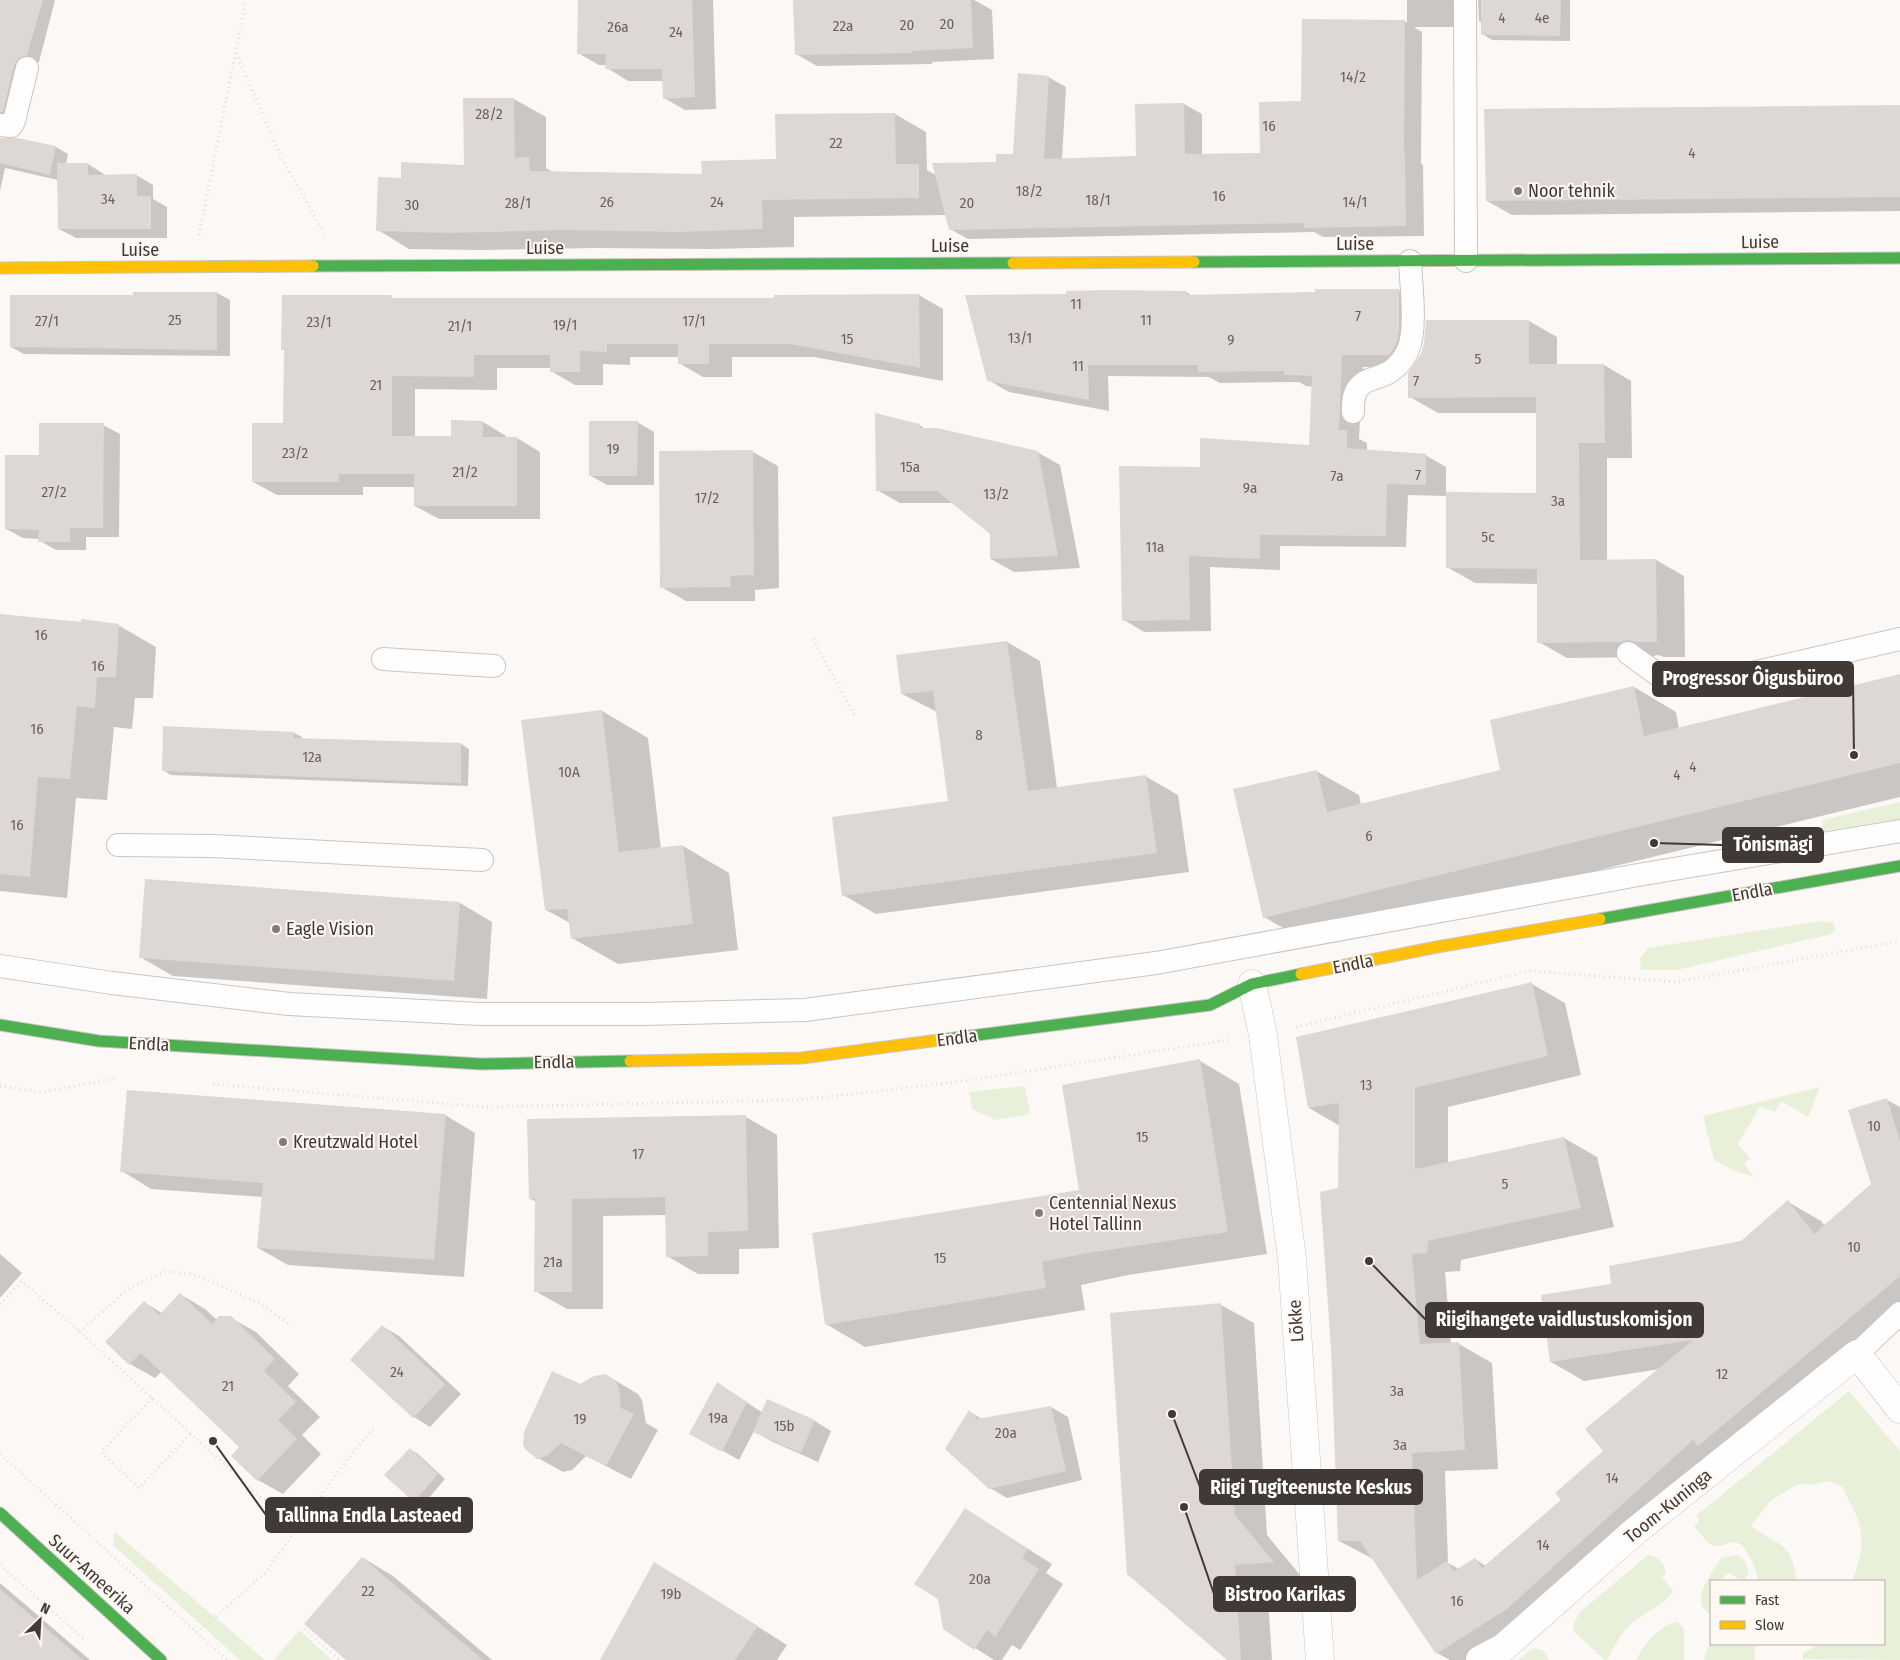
<svg xmlns="http://www.w3.org/2000/svg" width="1900" height="1660" viewBox="0 0 1900 1660" font-family="'Fira Sans Condensed',sans-serif">
<style>
.green{fill:#e8f0da}
.shadow{fill:#0003}
.building{fill:#ddd8d4}
.lines{fill:none;stroke-linecap:round;stroke-linejoin:round}
.lane-casing{stroke:#cbc5c2;stroke-width:24}
.street-casing{stroke:#cbc5c2;stroke-width:29}
.fast-casing{stroke:#cbc5c2;stroke-width:13}
.slow-casing{stroke:#cbc5c2;stroke-width:13}
.path{stroke:#dfdedc;stroke-width:3;stroke-dasharray:1 4;stroke-linecap:butt}
.lane{stroke:#fffefe;stroke-width:22}
.street{stroke:#fffefe;stroke-width:28}
.fast{stroke:#4caf50;stroke-width:11}
.slow{stroke:#ffc107;stroke-width:11}
.poi-dot{fill:#827c78;stroke:#fff7f2;stroke-width:2}
.labels{text-anchor:middle;stroke-width:4;stroke-linejoin:round;paint-order:stroke}
.number-label{font-size:15px;fill:#68615d}
.poi-label{font-size:18px;fill:#413935;stroke:#fff7f2;text-anchor:start}
.street-label{font-size:18px;fill:#413935;stroke:#fff7f2}
.leader{fill:none;stroke:#413935;stroke-width:2}
.callout-dot{fill:#413935;stroke:#fff7f2;stroke-width:2}
.callout{fill:#413935;stroke:#413935;stroke-width:2}
.callout-label{font-size:19px;text-anchor:middle;font-weight:bold;fill:#fff}
</style>
<rect width="100%" height="100%" fill="#fcf8f5"/>
<g class="green">
<polygon points="1900,802 1900,819 1824,831 1822,820"/>
<polygon points="1820,921 1834,923 1835,930 1832,934 1677,970 1641,970 1640,959 1648,948"/>
<polygon points="1025,1086 1030,1114 995,1120 972,1109 969,1092"/>
<polygon points="1820,1087 1808,1117 1781,1101 1775,1112 1760,1106 1738,1144 1750,1159 1744,1164 1754,1177 1735,1171 1714,1160 1703,1116"/>
<path d="M1849,1391L1900,1451V1660L1803,1659V1653L1820,1644H1884V1581H1852C1861,1560 1866,1534 1855,1512C1850,1502 1847,1499 1843,1487L1831,1481L1811,1485L1798,1484L1770,1501L1751,1526C1780,1547 1791,1541 1797,1581H1758C1757,1570 1746,1540 1732,1542C1724,1544 1722,1548 1713,1545C1706,1543 1700,1532 1694,1526L1699,1522L1697,1515Z"/>
<polygon points="115,1532 265,1660 240,1660 113,1545"/>
<path d="M1648,1555C1659,1557 1663,1561 1666,1572L1662,1577L1673,1590C1666,1606 1643,1612 1631,1624C1620,1634 1614,1647 1607,1660H1605L1574,1632L1573,1626L1579,1613Z"/>
<path d="M1737,1555C1747,1559 1753,1572 1744,1580L1737,1578L1729,1573L1718,1581H1711V1614C1687,1604 1713,1571 1721,1558Z"/>
<path d="M1677,1622L1684,1628V1660H1636C1644,1645 1660,1624 1677,1622Z"/>
<polygon points="299,1630 332,1660 274,1660"/>
<polygon points="1712,1644 1755,1644 1755,1660 1704,1660 1707,1649"/>
<path d="M1532,1649C1541,1648 1546,1651 1549,1660H1518Z"/>
</g>
<g class="shadow">
<polygon points="0,0 55,0 39,62 30,65 0,128"/>
<polygon points="579,0 713,0 716,109 685,110 664,98 663,81 628,81 607,68 607,65 599,65 578,53"/>
<polygon points="795,0 974,0 992,10 994,59 932,62 932,64 817,66 796,54"/>
<polygon points="1407,0 1463,0 1462,27 1414,27 1422,32 1421,164 1423,165 1424,236 1323,237 1314,232 968,239 950,229 946,215 794,217 794,247 711,249 595,248 480,250 409,249 378,230 402,179 465,166 514,99 546,117 546,168 554,173 703,175 777,160 895,114 926,132 927,170 936,175 998,163 1014,155 1048,77 1066,87 1062,160 1137,157 1184,104 1202,114 1202,155 1262,154 1302,102 1405,21 1407,23"/>
<polygon points="1478,0 1570,0 1570,41 1492,40 1482,34 1482,23 1479,21"/>
<polygon points="1900,106 1900,211 1512,215 1487,201"/>
<polygon points="0,138 56,147 68,154 66,165 88,164 104,174 104,176 136,175 153,185 153,199 167,207 167,238 76,238 59,229 58,180 5,168 0,191"/>
<polygon points="1398,290 1419,302 1410,366 1363,367 1359,439 1367,443 1367,451 1425,455 1446,467 1446,493 1538,494 1537,413 1438,413 1410,397 1529,321 1557,337 1557,365 1604,365 1631,381 1632,458 1607,458 1607,561 1656,560 1684,576 1685,657 1664,657 1658,655 1650,657 1567,658 1539,642 1538,584 1475,583 1447,567 1448,496 1408,495 1406,547 1280,546 1280,570 1210,567 1211,631 1144,632 1124,620 1201,468 1310,446 1313,387 1306,386 1299,382 1220,383 1209,377 1108,376 1109,411 1009,392 988,380 1067,295 1107,291 1186,292 1192,296"/>
<polygon points="217,293 230,300 230,356 24,354 11,347"/>
<polygon points="919,295 943,309 943,381 814,357 732,357 732,377 703,377 679,363 679,357 630,357 630,365 603,364 603,385 575,385 551,371 551,368 497,368 497,390 415,389 415,437 452,437 483,422 506,436 506,438 517,438 540,452 540,519 439,519 415,506 415,487 363,487 363,495 277,495 253,482 284,424 391,297 396,300 776,299 776,296"/>
<polygon points="637,422 654,432 654,485 607,485 591,476"/>
<polygon points="103,425 120,434 119,537 86,537 86,550 56,550 40,541 40,539 23,538 6,529 41,457"/>
<polygon points="919,425 926,429 1037,452 1060,465 1080,568 1014,572 991,559 991,533 954,503 900,503 877,490"/>
<polygon points="660,452 753,452 778,466 779,588 755,590 755,601 686,601 661,587"/>
<polygon points="0,616 118,625 156,647 153,698 135,698 132,729 114,727 107,800 76,798 67,898 0,891"/>
<polygon points="1007,642 1040,661 1057,788 1145,776 1178,795 1189,872 876,914 843,895 949,802 937,712 902,694 898,656"/>
<polygon points="1900,675 1900,797 1306,941 1264,917 1316,771 1359,795 1361,805 1502,771 1634,687 1676,712 1679,729"/>
<polygon points="602,711 648,738 661,849 683,846 729,873 738,950 618,964 572,938 570,923 546,910"/>
<polygon points="294,733 302,737 302,739 461,744 469,749 468,786 171,775 163,770"/>
<polygon points="460,903 492,922 487,999 173,976 140,957"/>
<polygon points="1532,984 1565,1003 1581,1075 1448,1107 1448,1163 1564,1138 1597,1157 1614,1227 1461,1260 1460,1271 1445,1272 1451,1344 1459,1344 1492,1363 1498,1469 1445,1471 1448,1563 1459,1569 1475,1559 1486,1566 1563,1501 1605,1452 1660,1369 1584,1381 1551,1362 1613,1285 1741,1242 1788,1202 1821,1221 1825,1226 1872,1184 1887,1100 1900,1107 1900,1323 1489,1660 1450,1660 1437,1653 1375,1560 1339,1541 1340,1126 1309,1108"/>
<polygon points="1200,1061 1239,1084 1267,1254 1128,1275 1081,1285 1085,1310 865,1347 826,1324 1081,1191"/>
<polygon points="445,1115 475,1133 464,1277 288,1265 258,1248 263,1197 151,1189 122,1171"/>
<polygon points="746,1117 777,1135 779,1248 739,1249 739,1274 698,1274 667,1256 666,1215 603,1216 603,1309 567,1309 535,1291 537,1202 530,1199"/>
<polygon points="0,1254 22,1273 0,1298"/>
<polygon points="180,1294 205,1309 217,1320 231,1318 256,1332 299,1374 288,1386 320,1417 302,1435 321,1454 283,1494 258,1480 233,1456 241,1447 162,1371 155,1378 130,1364 145,1303 162,1313"/>
<polygon points="1221,1305 1254,1323 1267,1535 1305,1581 1267,1584 1272,1660 1229,1660"/>
<polygon points="382,1326 399,1336 461,1394 430,1427 414,1417 351,1360"/>
<polygon points="606,1375 638,1394 642,1400 646,1423 658,1430 631,1479 586,1456 572,1470 563,1472 538,1458 580,1385"/>
<polygon points="734,1394 763,1413 768,1401 815,1421 831,1431 818,1462 771,1441 754,1431 739,1460 691,1433"/>
<polygon points="1051,1407 1068,1417 1082,1480 1007,1498 990,1488 970,1412 982,1419"/>
<polygon points="410,1449 418,1454 445,1479 422,1506 414,1501"/>
<polygon points="965,1509 1052,1564 1046,1573 1063,1584 1020,1650 1012,1645 1002,1660 994,1660 944,1628"/>
<polygon points="363,1558 393,1576 492,1660 348,1660"/>
<polygon points="685,1581 787,1645 777,1660 602,1660"/>
<polygon points="0,1583 90,1660 0,1660"/>
</g>
<g class="building">
<polygon points="0,0 43,0 27,55 18,59 14,65 3,112 0,112"/>
<polygon points="578,0 692,0 695,97 663,99 662,69 605,69 606,54 577,54"/>
<polygon points="793,0 971,0 973,48 912,51 912,53 795,55"/>
<polygon points="1481,0 1561,0 1560,36 1481,35"/>
<polygon points="1302,19 1405,20 1404,154 1405,154 1406,226 1304,228 1303,223 949,230 932,163 996,162 996,154 1013,154 1018,73 1049,76 1044,159 1136,156 1135,104 1184,103 1185,154 1260,153 1259,102 1301,101"/>
<polygon points="463,98 514,98 515,158 529,157 530,171 702,174 701,161 776,159 775,114 895,113 896,164 919,164 919,198 762,200 763,229 678,232 563,230 448,233 376,231 378,177 401,178 401,162 464,165"/>
<polygon points="1900,105 1900,197 1486,201 1484,109"/>
<polygon points="0,138 17,138 56,146 50,175 0,163"/>
<polygon points="57,163 88,163 88,175 137,174 137,196 151,196 151,229 58,229"/>
<polygon points="1315,289 1399,289 1399,329 1396,345 1390,354 1389,355 1342,355 1339,430 1347,430 1347,448 1426,454 1426,485 1387,484 1386,536 1260,535 1260,559 1189,556 1190,620 1122,621 1119,466 1200,467 1200,438 1309,445 1312,376 1284,375 1284,371 1198,372 1198,365 1088,365 1089,400 987,381 965,295 1066,294 1066,291 1107,290 1186,291 1186,295 1315,292"/>
<polygon points="133,292 217,292 217,350 10,347 10,295 133,295"/>
<polygon points="919,294 920,368 790,344 709,344 709,364 678,364 678,344 607,344 607,352 580,351 580,372 550,372 550,355 474,355 474,377 392,376 392,436 451,436 451,420 483,421 483,437 517,437 517,506 414,506 414,474 339,474 339,482 252,482 252,423 283,423 284,350 281,350 282,295 391,295 392,298 774,298 774,295"/>
<polygon points="1426,320 1529,320 1529,364 1604,364 1605,443 1579,443 1580,560 1656,559 1657,642 1635,642 1629,640 1621,642 1537,643 1537,569 1446,568 1446,492 1536,493 1536,397 1408,398 1408,373 1421,354 1424,343"/>
<polygon points="875,413 920,424 920,428 937,428 1038,451 1058,556 990,559 990,534 937,491 876,491"/>
<polygon points="589,421 638,421 637,476 589,476"/>
<polygon points="39,423 104,423 103,528 70,528 70,542 38,542 39,530 5,529 5,455 39,455"/>
<polygon points="753,450 754,575 730,576 731,587 660,588 659,451"/>
<polygon points="0,614 81,622 81,619 119,624 116,677 97,677 95,708 77,706 70,779 38,777 30,877 0,874"/>
<polygon points="1007,641 1028,791 1146,775 1157,853 842,896 832,817 948,801 933,691 901,694 896,655"/>
<polygon points="1900,674 1900,763 1263,918 1233,789 1317,770 1327,812 1500,770 1490,720 1634,686 1644,736"/>
<polygon points="602,710 619,852 683,845 693,924 571,939 567,909 545,910 521,720"/>
<polygon points="163,726 295,732 293,738 461,743 461,783 162,771"/>
<polygon points="145,879 460,902 454,981 139,958"/>
<polygon points="1532,982 1548,1056 1415,1088 1415,1169 1564,1137 1581,1208 1428,1241 1427,1253 1412,1254 1420,1344 1459,1342 1465,1450 1412,1453 1417,1580 1447,1561 1454,1571 1475,1558 1482,1568 1561,1500 1555,1493 1603,1451 1585,1429 1693,1340 1550,1362 1541,1295 1611,1284 1609,1266 1741,1241 1788,1200 1814,1234 1871,1184 1848,1110 1887,1098 1900,1141 1900,1276 1698,1446 1693,1440 1507,1609 1436,1654 1360,1541 1338,1541 1331,1348 1320,1192 1338,1188 1339,1103 1308,1108 1296,1037"/>
<polygon points="1200,1059 1228,1232 1088,1253 1042,1262 1046,1288 825,1325 812,1233 1079,1190 1062,1085"/>
<polygon points="127,1090 446,1114 434,1260 257,1248 263,1183 120,1172"/>
<polygon points="746,1115 748,1231 708,1232 708,1256 666,1257 665,1197 572,1199 572,1292 534,1292 535,1199 529,1199 527,1119"/>
<polygon points="180,1293 212,1324 219,1316 231,1316 275,1359 264,1371 296,1402 278,1420 297,1439 257,1481 231,1456 239,1447 141,1353 129,1365 105,1342 144,1301 159,1315"/>
<polygon points="1221,1303 1235,1515 1274,1562 1235,1565 1241,1660 1227,1660 1127,1574 1110,1313"/>
<polygon points="382,1325 445,1384 413,1418 350,1360"/>
<polygon points="552,1371 580,1384 594,1376 606,1374 616,1382 619,1388 621,1408 634,1414 606,1466 561,1443 547,1456 537,1459 525,1449 523,1444 524,1432"/>
<polygon points="717,1382 747,1402 722,1452 689,1434"/>
<polygon points="767,1399 815,1420 801,1453 753,1432"/>
<polygon points="1051,1406 1066,1471 989,1489 945,1449 969,1410 977,1419"/>
<polygon points="410,1448 438,1474 414,1502 384,1475"/>
<polygon points="965,1508 1028,1549 1022,1558 1039,1569 995,1637 987,1630 974,1650 943,1629 938,1599 914,1584"/>
<polygon points="362,1557 483,1660 346,1660 304,1624"/>
<polygon points="654,1562 758,1626 735,1660 600,1660"/>
<polygon points="0,1589 83,1660 0,1660"/>
</g>
<g class="lines">
<g class="lane-casing">
<g id="lane">
<polyline points="1465,0 1466,261"/>
<polyline points="0,125 11,126 14,121 27,68"/>
<path d="M1353,412C1353,407 1353,401 1354,397C1360,376 1377,381 1391,371C1398,366 1404,359 1408,350C1417,329 1411,285 1410,261"/>
<polyline points="1628,653 1661,677 1722,680 1900,639"/>
<polyline points="383,659 494,666"/>
<polyline points="118,845 212,846 482,860"/>
<polyline points="0,966 112,983 289,1004 480,1014 645,1014 805,1010 1156,963 1638,875 1900,831"/>
<polyline points="1857,1354 1900,1313"/>
</g>
</g>
<g class="street-casing">
<g id="street">
<polyline points="1252,984 1263,1035 1292,1259 1320,1660"/>
<polyline points="1480,1660 1503,1648 1634,1532 1857,1354 1900,1409"/>
</g>
</g>
<g class="fast-casing">
<g id="fast">
<polyline points="1194,262 1900,258"/>
<polyline points="313,266 1013,263"/>
<polyline points="1600,919 1900,866"/>
<polyline points="0,1025 99,1041 481,1064 630,1061"/>
<polyline points="939,1040 1210,1005 1252,984 1301,974"/>
<polyline points="0,1513 161,1660"/>
</g>
</g>
<g class="slow-casing">
<g id="slow">
<polyline points="1013,263 1194,262"/>
<polyline points="0,268 313,266"/>
<polyline points="1301,974 1437,947 1600,919"/>
<polyline points="630,1061 802,1058 939,1040"/>
</g>
</g>
<g class="path">
<polyline points="236,53 281,157 324,233"/>
<polyline points="199,235 246,0"/>
<polyline points="813,639 854,715"/>
<polyline points="1296,1027 1530,971 1676,982 1900,941"/>
<polyline points="213,1084 485,1107 798,1100 957,1082 1229,1040"/>
<polyline points="0,1086 42,1092 117,1078"/>
<polyline points="0,1304 22,1281 80,1332"/>
<polyline points="288,1323 259,1303 196,1275 167,1271 129,1288 80,1332 261,1498 292,1508 319,1501"/>
<polyline points="152,1398 101,1452 139,1488 191,1433"/>
<polyline points="0,1454 227,1660"/>
<polyline points="0,1565 86,1641"/>
<polyline points="304,1629 340,1660"/>
<polyline points="196,1632 210,1622 266,1572 335,1476 364,1439 375,1428"/>
</g>
<use href="#lane" class="lane"/>
<use href="#street" class="street"/>
<use href="#fast" class="fast"/>
<use href="#slow" class="slow"/>
</g>
<g class="poi-dot">
<circle cx="1518" cy="191" r="5"/>
<circle cx="276" cy="929" r="5"/>
<circle cx="283" cy="1142" r="5"/>
<circle cx="1039" cy="1213" r="5"/>
</g>
<g class="labels">
<g class="number-label">
<text x="1502" y="23">4</text>
<text x="1542" y="23">4e</text>
<text x="947" y="29">20</text>
<text x="907" y="30">20</text>
<text x="843" y="31">22a</text>
<text x="618" y="32">26a</text>
<text x="676" y="37">24</text>
<text x="1353" y="82">14/2</text>
<text x="489" y="119">28/2</text>
<text x="1269" y="131">16</text>
<text x="836" y="148">22</text>
<text x="1692" y="158">4</text>
<text x="1029" y="196">18/2</text>
<text x="1219" y="201">16</text>
<text x="108" y="204">34</text>
<text x="1098" y="205">18/1</text>
<text x="607" y="207">26</text>
<text x="717" y="207">24</text>
<text x="1355" y="207">14/1</text>
<text x="518" y="208">28/1</text>
<text x="967" y="208">20</text>
<text x="412" y="210">30</text>
<text x="1076" y="309">11</text>
<text x="1358" y="321">7</text>
<text x="175" y="325">25</text>
<text x="1146" y="325">11</text>
<text x="47" y="326">27/1</text>
<text x="694" y="326">17/1</text>
<text x="319" y="327">23/1</text>
<text x="565" y="330">19/1</text>
<text x="460" y="331">21/1</text>
<text x="1020" y="343">13/1</text>
<text x="847" y="344">15</text>
<text x="1231" y="345">9</text>
<text x="1478" y="364">5</text>
<text x="1078" y="371">11</text>
<text x="1416" y="386">7</text>
<text x="376" y="390">21</text>
<text x="613" y="454">19</text>
<text x="295" y="458">23/2</text>
<text x="910" y="472">15a</text>
<text x="465" y="477">21/2</text>
<text x="1418" y="480">7</text>
<text x="1337" y="481">7a</text>
<text x="1250" y="493">9a</text>
<text x="54" y="497">27/2</text>
<text x="996" y="499">13/2</text>
<text x="707" y="503">17/2</text>
<text x="1558" y="506">3a</text>
<text x="1488" y="542">5c</text>
<text x="1155" y="552">11a</text>
<text x="41" y="640">16</text>
<text x="98" y="671">16</text>
<text x="37" y="734">16</text>
<text x="979" y="740">8</text>
<text x="312" y="762">12a</text>
<text x="1693" y="772">4</text>
<text x="569" y="777">10A</text>
<text x="1677" y="780">4</text>
<text x="17" y="830">16</text>
<text x="1369" y="841">6</text>
<text x="1366" y="1090">13</text>
<text x="1874" y="1131">10</text>
<text x="1142" y="1142">15</text>
<text x="638" y="1159">17</text>
<text x="1505" y="1189">5</text>
<text x="1854" y="1252">10</text>
<text x="940" y="1263">15</text>
<text x="553" y="1267">21a</text>
<text x="397" y="1377">24</text>
<text x="1722" y="1379">12</text>
<text x="228" y="1391">21</text>
<text x="1397" y="1396">3a</text>
<text x="718" y="1423">19a</text>
<text x="580" y="1424">19</text>
<text x="784" y="1431">15b</text>
<text x="1006" y="1438">20a</text>
<text x="1400" y="1450">3a</text>
<text x="1612" y="1483">14</text>
<text x="1543" y="1550">14</text>
<text x="980" y="1584">20a</text>
<text x="368" y="1596">22</text>
<text x="671" y="1599">19b</text>
<text x="1457" y="1606">16</text>
</g>
<g class="poi-label">
<text x="1528" y="197">Noor tehnik</text>
<text x="286" y="935">Eagle Vision</text>
<text x="293" y="1148">Kreutzwald Hotel</text>
<text x="1049" y="1209">Centennial Nexus<tspan x="1049" dy="21">Hotel Tallinn</tspan></text>
</g>
<g class="street-label">
<text transform="translate(1760 242) rotate(-1)" y="6">Luise</text>
<text x="1355" y="250">Luise</text>
<text x="950" y="252">Luise</text>
<text x="545" y="254">Luise</text>
<text x="140" y="256">Luise</text>
<text transform="translate(1752 892) rotate(-10)" y="6">Endla</text>
<text transform="translate(1353 964) rotate(-11)" y="6">Endla</text>
<text transform="translate(957 1038) rotate(-7)" y="6">Endla</text>
<text transform="translate(149 1044) rotate(3)" y="6">Endla</text>
<text transform="translate(554 1062) rotate(-1)" y="6">Endla</text>
<text transform="translate(1296 1321) rotate(-94)" y="6">Lõkke</text>
<text transform="translate(1668 1506) rotate(-39)" y="6">Toom-Kuninga</text>
<text transform="translate(92 1574) rotate(42)" y="6">Suur-Ameerika</text>
</g>
</g>
<path class="leader" d="M1854 755L1853 679M1654 843L1723 845M1369 1261L1426 1320M1172 1414L1200 1487M213 1441L266 1515M1184 1507L1214 1594"/>
<g class="callout-dot">
<circle cx="1854" cy="755" r="5"/>
<circle cx="1654" cy="843" r="5"/>
<circle cx="1369" cy="1261" r="5"/>
<circle cx="1172" cy="1414" r="5"/>
<circle cx="213" cy="1441" r="5"/>
<circle cx="1184" cy="1507" r="5"/>
</g>
<g class="callout">
<rect x="1653" y="662" width="200" height="34" rx="5"/>
<rect x="1723" y="828" width="100" height="34" rx="5"/>
<rect x="1426" y="1303" width="277" height="34" rx="5"/>
<rect x="1200" y="1470" width="222" height="34" rx="5"/>
<rect x="266" y="1498" width="206" height="34" rx="5"/>
<rect x="1214" y="1577" width="141" height="34" rx="5"/>
</g>
<g class="callout-label">
<text x="1753" y="685">Progressor Ôigusbüroo</text>
<text x="1773" y="851">Tõnismägi</text>
<text x="1564" y="1326">Riigihangete vaidlustuskomisjon</text>
<text x="1311" y="1494">Riigi Tugiteenuste Keskus</text>
<text x="369" y="1522">Tallinna Endla Lasteaed</text>
<text x="1285" y="1601">Bistroo Karikas</text>
</g>
<rect x="1710" y="1580" width="175" height="65" fill="#fff7f2" stroke="#b3aba6"/>
<rect x="1720" y="1596" width="25" height="8" fill="#4caf50" stroke="#b3aba6"/>
<text x="1755" y="1605" font-size="15" fill="#413935">Fast</text>
<rect x="1720" y="1621" width="25" height="8" fill="#ffc107" stroke="#b3aba6"/>
<text x="1755" y="1630" font-size="15" fill="#413935">Slow</text>
<g transform="translate(40 1620) rotate(25)" stroke="#fff7f2" stroke-width="4" paint-order="stroke">
<path d="M0-4L9 19L0 12L-9 19Z" fill="#413935"/>
<text y="-8" font-size="14" font-weight="bold" text-anchor="middle" fill="#413935">N</text>
</g>
</svg>
